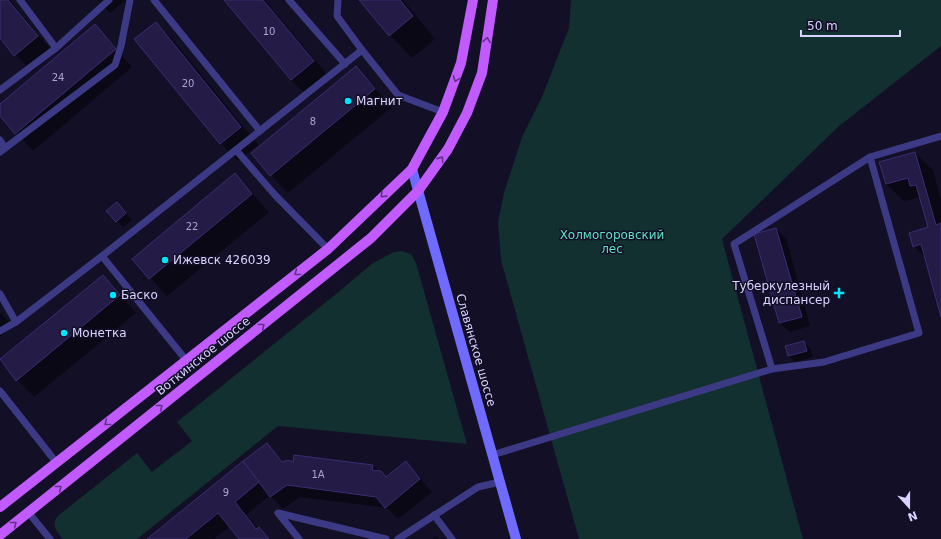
<svg xmlns="http://www.w3.org/2000/svg" width="941" height="539" viewBox="0 0 941 539" font-family="'DejaVu Sans',sans-serif">
<style>
.green{fill:#12302f}
.shadow{fill:#0007}
.building{fill:#241b47;stroke:#3b2d73}
.lines{fill:none;stroke-linecap:round;stroke-linejoin:round}
.lane{stroke:#3d3a85;stroke-width:7}
.secondary{stroke:#6f6bff;stroke-width:10}
.primary{stroke:#c25bff;stroke-width:10}
.oneway{stroke:#623188}
.poi-dot{fill:#00e5ff;stroke:#130f26;stroke-width:1.5}
.labels{text-anchor:middle;stroke-width:3;stroke-linejoin:round;paint-order:stroke}
.number-label{font-size:10px;fill:#aca6d1}
.poi-label{font-size:12px;fill:#d9d4ff;stroke:#130f26;text-anchor:start}
.park-label{font-size:12px;fill:#5fe0c0;stroke:#130f26}
.street-label{font-size:12px;fill:#d9d4ff;stroke:#130f26}
</style>
<rect width="100%" height="100%" fill="#130f26"/>
<g class="green">
<polygon points="571,0 941,0 941,46 838,127 722,239 803,539 579,539 501,260 498,223 504,193 522,137 542,97 569,28"/>
<path d="M402,251L411,254L416,263L467,444L278,426L137,539H63C56,531 50,524 59,515L137,453L152,472L192,441L177,422L336,294L373,263L394,252Z"/>
</g>
<g class="shadow">
<polygon points="0,0 10,0 54,54 32,72 0,37"/>
<polygon points="98,0 126,0 110,13"/>
<polygon points="225,0 265,0 331,79 309,97 291,80"/>
<polygon points="360,0 403,0 435,39 412,58 390,35"/>
<polygon points="156,23 173,40 258,145 238,161 221,144"/>
<polygon points="95,25 132,67 33,151 0,114 0,105"/>
<polygon points="356,67 392,107 288,193 271,175"/>
<polygon points="915,153 933,170 941,200 941,313 925,258 914,246 930,228 921,197 904,201 886,184 881,163"/>
<polygon points="235,175 269,212 167,296 133,259"/>
<polygon points="117,203 132,220 123,227 117,221"/>
<polygon points="776,229 786,238 810,326 790,332 780,323 756,235"/>
<polygon points="103,276 136,313 34,397 0,361"/>
<polygon points="0,312 12,326 0,337"/>
<polygon points="804,342 810,348 813,357 795,362 789,356 786,347"/>
<polygon points="267,444 284,463 373,466 386,478 406,463 432,492 398,519 387,508 300,497 283,509 270,495 246,515 258,529 259,528 270,539 240,539 230,526 214,539 148,539"/>
<polygon points="436,536 439,539 432,539"/>
</g>
<g class="building">
<polygon points="0,0 8,0 38,36 14,56 0,38"/>
<polygon points="224,0 263,0 314,61 291,80"/>
<polygon points="359,0 400,0 413,16 389,36"/>
<polygon points="156,22 241,127 220,144 134,39"/>
<polygon points="95,24 116,49 15,134 0,116 0,104"/>
<polygon points="356,66 375,89 270,176 251,153"/>
<polygon points="915,152 936,225 941,223 941,317 921,244 913,247 909,233 928,227 916,185 910,186 908,178 886,184 879,162"/>
<polygon points="235,173 252,194 149,279 132,259"/>
<polygon points="117,202 126,213 116,222 106,211"/>
<polygon points="776,228 802,317 779,323 754,234"/>
<polygon points="103,275 120,295 16,381 0,359"/>
<polygon points="804,341 807,351 788,356 785,346"/>
<polygon points="267,443 282,462 288,460 293,462 294,455 373,465 372,470 381,471 386,477 406,461 420,479 385,508 376,497 287,485 270,497 243,461"/>
<polygon points="243,461 259,482 235,502 256,529 259,527 269,539 239,539 218,513 186,539 147,539"/>
</g>
<g class="lines">
<g class="lane">
<polyline points="20,0 56,48"/>
<polyline points="154,0 260,131"/>
<polyline points="289,0 345,64"/>
<polyline points="362,50 398,95 443,112"/>
<polyline points="0,90 56,48 109,0"/>
<polyline points="0,140 5,148"/>
<polyline points="236,150 275,195 328,249"/>
<polyline points="0,152 115,65 121,46 130,0"/>
<polyline points="102,256 186,360"/>
<polyline points="0,294 16,322"/>
<polyline points="0,331 16,322 102,256 362,50 337,16 338,0"/>
<polyline points="772,369 734,244 870,157"/>
<polyline points="0,391 56,462"/>
<polyline points="492,455 772,369 824,362 919,333 870,157 941,136"/>
<polyline points="28,512 50,539"/>
<polyline points="434,515 452,539"/>
<polyline points="299,539 278,513 386,539"/>
<polyline points="398,539 478,487 500,482"/>
</g>
<polyline class="secondary" points="412,169 516,539"/>
<g class="primary">
<polyline points="0,507 328,249 412,169 443,112 461,63 473,0"/>
<polyline points="0,535 371,238 418,191 448,149 467,113 482,73 493,0"/>
</g>
</g>
<defs><path id="oneway-chevron" d="M-2-3.5L2.5 0L-2 3.5" fill="none" stroke-width="1.6" stroke-linecap="round" stroke-linejoin="round"/></defs>
<g class="oneway">
<use href="#oneway-chevron" transform="translate(487 40) rotate(-81)"/>
<use href="#oneway-chevron" transform="translate(456 79) rotate(111)"/>
<use href="#oneway-chevron" transform="translate(441 159) rotate(-55)"/>
<use href="#oneway-chevron" transform="translate(383 195) rotate(136)"/>
<use href="#oneway-chevron" transform="translate(297 273) rotate(142)"/>
<use href="#oneway-chevron" transform="translate(262 326) rotate(-39)"/>
<use href="#oneway-chevron" transform="translate(160 407) rotate(-39)"/>
<use href="#oneway-chevron" transform="translate(107 423) rotate(142)"/>
<use href="#oneway-chevron" transform="translate(59 488) rotate(-39)"/>
<use href="#oneway-chevron" transform="translate(14 524) rotate(-39)"/>
</g>
<g class="poi-dot">
<circle cx="348" cy="101" r="4"/>
<circle cx="165" cy="260" r="4"/>
<path d="M837 287h4v4h4v4h-4v4h-4v-4h-4v-4h4z"/>
<circle cx="113" cy="295" r="4"/>
<circle cx="64" cy="333" r="4"/>
</g>
<g class="labels">
<g class="number-label">
<text x="269" y="35">10</text>
<text x="58" y="81">24</text>
<text x="188" y="87">20</text>
<text x="313" y="125">8</text>
<text x="192" y="230">22</text>
<text x="318" y="478">1А</text>
<text x="226" y="496">9</text>
</g>
<g class="poi-label">
<text x="356" y="105">Магнит</text>
<text x="173" y="264">Ижевск 426039</text>
<text x="830" y="290" text-anchor="end">Туберкулезный<tspan x="830" dy="14">диспансер</tspan></text>
<text x="121" y="299">Баско</text>
<text x="72" y="337">Монетка</text>
</g>
<g class="park-label">
<text x="612" y="239">Холмогоровский<tspan x="612" dy="14">лес</tspan></text>
</g>
<g class="street-label">
<text transform="translate(476 350) rotate(74)" y="4">Славянское шоссе</text>
<text transform="translate(203 356) rotate(-39)" y="4">Воткинское шоссе</text>
</g>
</g>
<g transform="translate(909 507) rotate(159)" stroke="#130f26" stroke-width="3" paint-order="stroke">
<path d="M0-3L7 15L0 10L-7 15Z" fill="#d9d4ff"/>
<text y="-6" font-size="11" font-weight="bold" text-anchor="middle" fill="#d9d4ff">N</text>
</g>
<path d="M801 30v6h99v-6" fill="none" stroke="#d9d4ff" stroke-width="2"/>
<text x="807" y="30" font-size="12" fill="#d9d4ff" stroke="#130f26" stroke-width="3" paint-order="stroke">50 m</text>
</svg>
